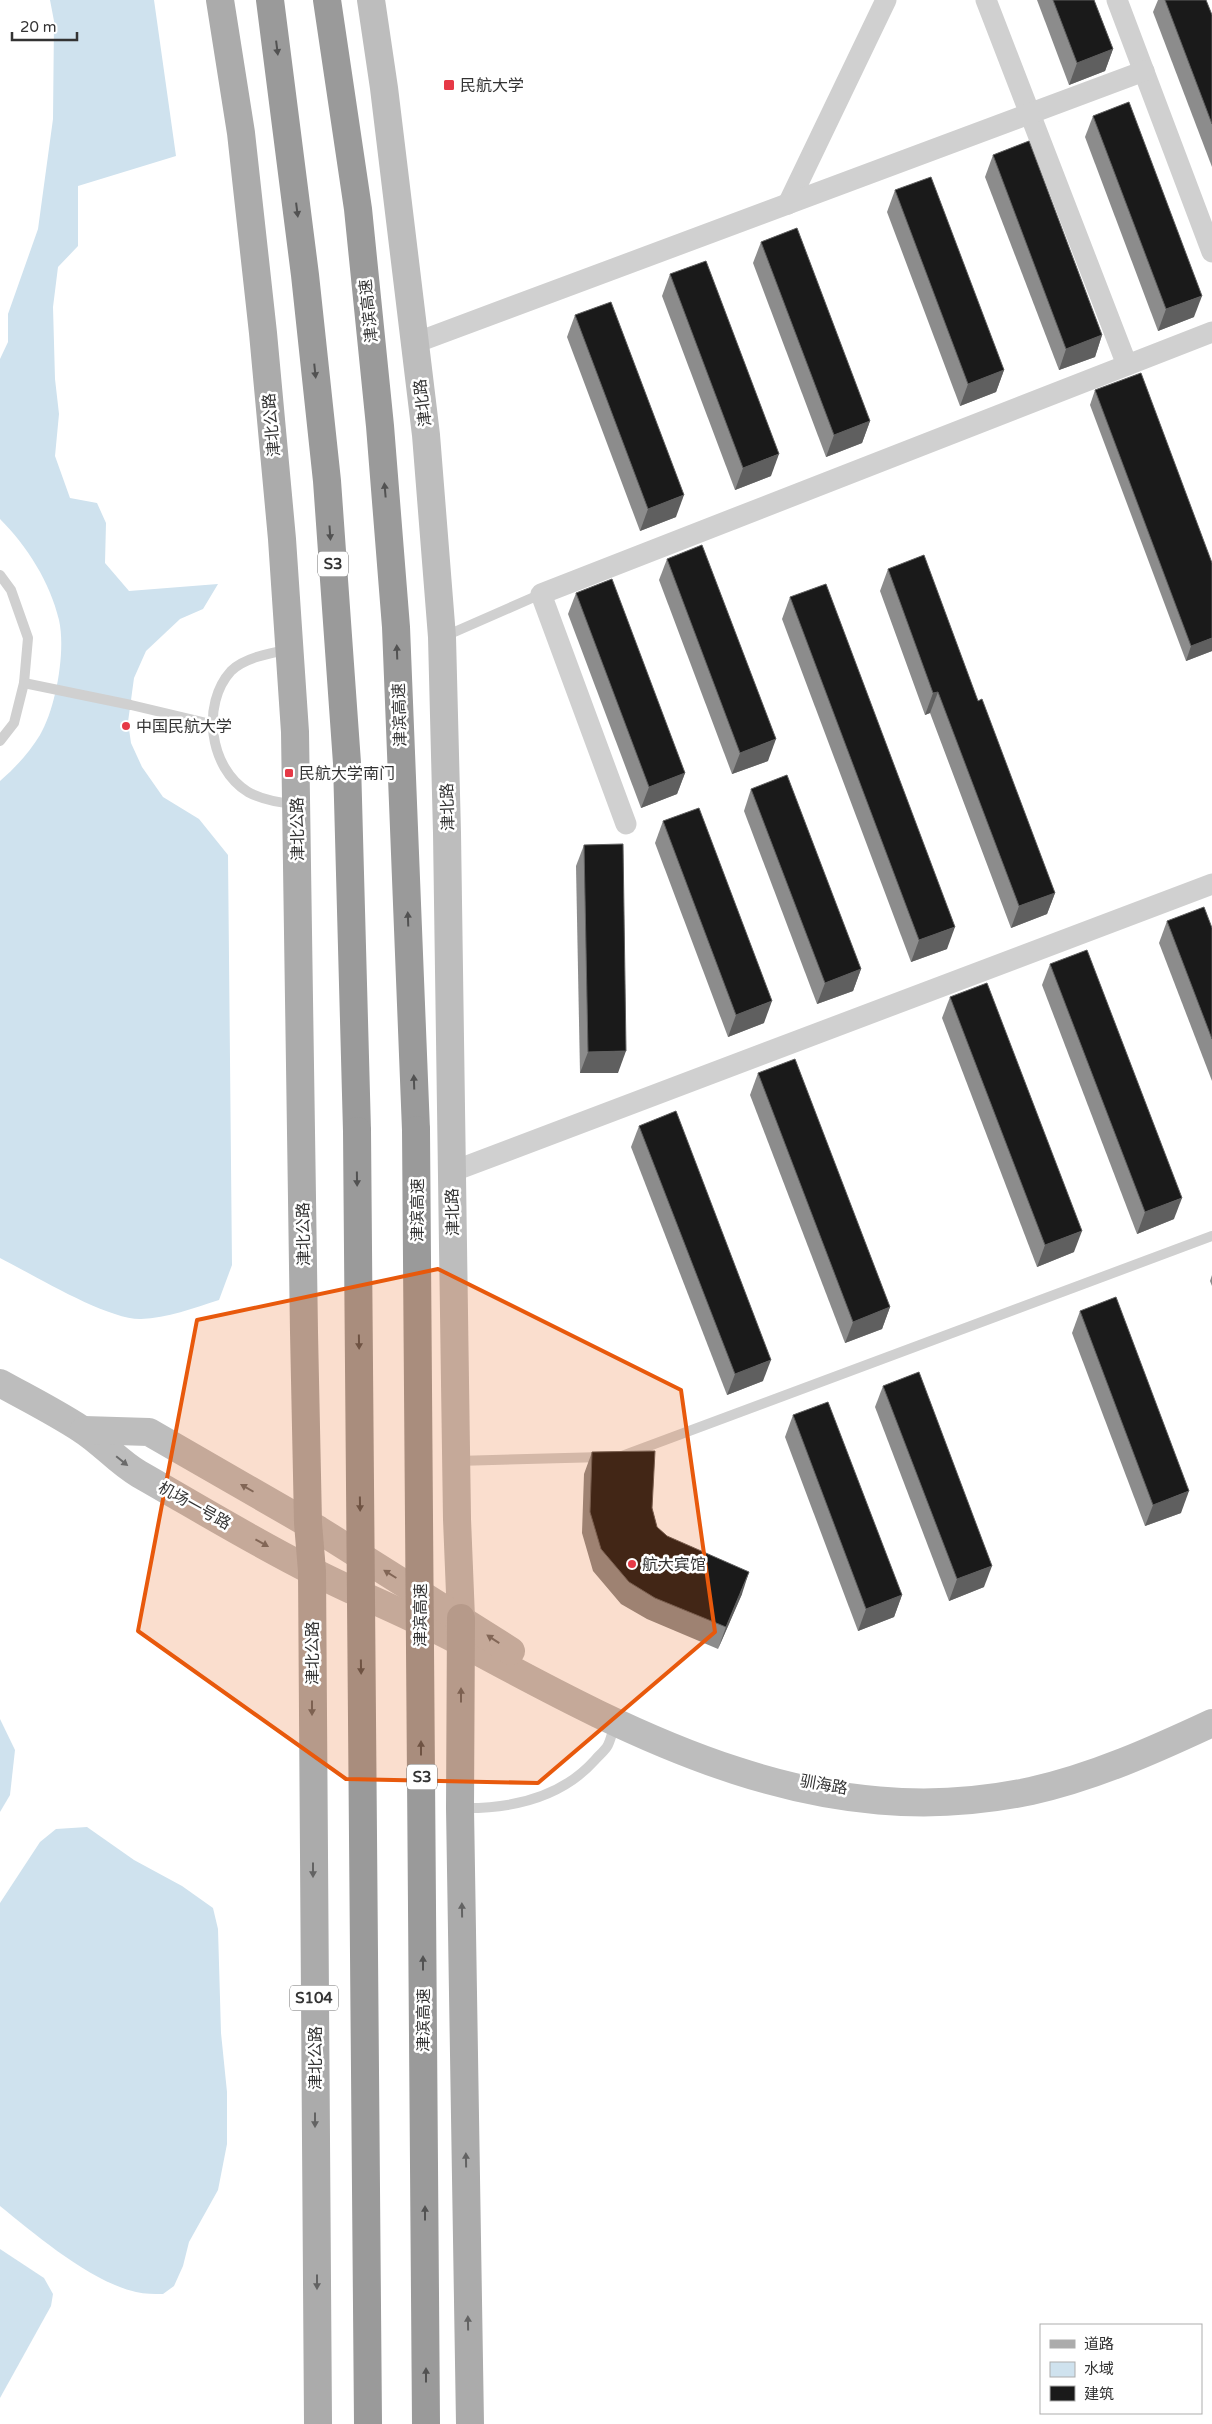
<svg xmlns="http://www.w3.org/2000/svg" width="1212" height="2424" viewBox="0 0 1212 2424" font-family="'Varela Round','Noto Sans SC',sans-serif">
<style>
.water{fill:#cfe2ee}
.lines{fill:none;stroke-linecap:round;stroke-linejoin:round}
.lane{stroke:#d0d0d0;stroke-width:10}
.street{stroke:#d0d0d0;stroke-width:21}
.secondary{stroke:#bdbdbd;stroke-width:28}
.primary{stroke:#ababab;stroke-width:28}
.highway{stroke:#9a9a9a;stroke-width:28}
.highway-bridge{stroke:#9a9a9a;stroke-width:28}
.wall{fill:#8c8c8c}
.shaded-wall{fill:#5f5f5f}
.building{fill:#1a1a1a;stroke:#5f5f5f}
.oneway{fill:#525252}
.oneway2{fill:#6a6a6a}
.oneway3{fill:#636363}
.marked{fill:#e8590c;fill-opacity:0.2;stroke:#e8590c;stroke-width:4;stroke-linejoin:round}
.poi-dot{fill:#e63946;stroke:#fff;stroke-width:2}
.labels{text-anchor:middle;stroke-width:5;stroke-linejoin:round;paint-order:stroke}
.shield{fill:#fff;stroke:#707070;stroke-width:1}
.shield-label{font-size:15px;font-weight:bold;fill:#333}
.poi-label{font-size:16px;fill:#333;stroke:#fff;text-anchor:start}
.street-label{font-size:16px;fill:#333;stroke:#fff}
</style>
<rect width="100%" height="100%" fill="#fff"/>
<g class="water">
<path d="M50,0H154L176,156L78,186V246L58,267L53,307L55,379L59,414L55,456L70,498L97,503L106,523L105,563L129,591L218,584L203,609L180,619L146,651L134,678L128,722L131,743L142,767L163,797L199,819L228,855L232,1265L219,1300C194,1308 167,1318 141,1319C107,1320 32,1274 0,1258V781C16,767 29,753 40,735C56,708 66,651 59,620C50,582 27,546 0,519V359L8,342V314L38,229L53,119L54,21Z"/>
<polygon points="0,1719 15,1750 10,1795 0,1812"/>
<path d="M87,1827L134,1860L182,1886L213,1908L218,1929L221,2033L227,2092V2144L218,2190L189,2242L183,2266L174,2286L163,2294C154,2294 145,2294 136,2292C91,2282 36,2235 0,2206V1903L40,1842L56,1829Z"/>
<polygon points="0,2249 44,2278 53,2294 51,2306 0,2398"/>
</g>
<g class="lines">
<g class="lane">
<polyline points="0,575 11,590 28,638 24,683 14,723 0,741"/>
<polyline points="443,637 541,594"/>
<path d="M287,650C270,653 244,658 231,671C201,704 209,768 248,792C263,800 280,803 296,804"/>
<polyline points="24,683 131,705 211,724"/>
<polyline points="622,1456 1212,1236"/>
<polyline points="457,1461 603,1457"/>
<path d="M461,1808C511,1809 561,1798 595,1760C599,1755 605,1751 608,1745C611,1739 613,1730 615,1723"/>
</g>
<g class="street">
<polyline points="986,0 1127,365"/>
<polyline points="1117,0 1212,252"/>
<polyline points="788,204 886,0"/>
<polyline points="415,343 1144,71"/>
<polyline points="626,824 541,594 1212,332"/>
<polyline points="451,1172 1212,884"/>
</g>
<g class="secondary">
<polyline points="371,0 384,88 426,435 442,637 447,833 457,1519 461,1618"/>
<path d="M0,1383C27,1398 55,1412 81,1429C102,1442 118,1462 139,1474C197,1507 254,1542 314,1572C363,1597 415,1617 464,1644C641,1740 822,1836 1031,1791C1094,1777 1154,1750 1212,1723"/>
<polyline points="84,1430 149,1432 319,1530 511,1651"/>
</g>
<g class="primary">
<polyline points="220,0 241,133 263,333 282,539 295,732 304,1332 308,1523 312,1571 318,2424"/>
<polyline points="461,1618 460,1808 470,2424"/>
</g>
<g class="highway">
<polyline points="270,0 305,275 327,481 347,763 357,1131"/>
<polyline points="327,0 358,209 380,426 396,627 416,1130"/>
</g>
<g class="highway-bridge">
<polyline points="416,1130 426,2424"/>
<polyline points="357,1131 368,2424"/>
</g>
</g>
<g class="wall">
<polygon points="1037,0 1094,0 1113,49 1105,71 1069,85"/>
<polygon points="1158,0 1206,0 1212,15 1212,167 1153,12"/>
<polygon points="1093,116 1194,317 1158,331 1085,137"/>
<polygon points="993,155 1102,335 1095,357 1059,370 985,177"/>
<polygon points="895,190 1004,370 996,392 960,406 887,212"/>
<polygon points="761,242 870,421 862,443 826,457 753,263"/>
<polygon points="670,274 771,476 735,490 662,296"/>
<polygon points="575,315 676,517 640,531 567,337"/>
<polygon points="1095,390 1212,651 1186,661 1090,405"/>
<polygon points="667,559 768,761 732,774 659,580"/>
<polygon points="888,569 978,701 1055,893 1047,914 1011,928 930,713 925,715 880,591"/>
<polygon points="576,593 685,773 677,794 641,808 568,614"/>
<polygon points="790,597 947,949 911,962 782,619"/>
<polygon points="751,789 861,969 853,991 817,1004 744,811"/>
<polygon points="663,821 764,1023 728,1037 655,843"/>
<polygon points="584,845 618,1073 580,1073 576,866"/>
<polygon points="1167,921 1212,928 1212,1081 1159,943"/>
<polygon points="1050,964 1174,1219 1137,1234 1042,985"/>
<polygon points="950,997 1074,1252 1037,1267 942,1018"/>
<polygon points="758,1073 890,1307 882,1329 845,1343 750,1095"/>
<polygon points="639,1126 763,1381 727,1395 631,1147"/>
<polygon points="1212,1275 1212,1286 1210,1281"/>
<polygon points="1080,1311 1181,1513 1145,1526 1072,1333"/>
<polygon points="883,1386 984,1587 949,1601 875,1407"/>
<polygon points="793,1415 902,1595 894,1617 858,1631 785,1437"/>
<polygon points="592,1452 652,1508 657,1527 667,1536 742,1594 718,1649 647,1619 621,1604 593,1571 582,1533 584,1474"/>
</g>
<g class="shaded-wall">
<polygon points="1113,49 1105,71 1069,85 1077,63"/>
<polygon points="1202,296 1194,317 1158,331 1166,309"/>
<polygon points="1102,335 1095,357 1059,370 1066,349"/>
<polygon points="1004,370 996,392 960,406 968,384"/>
<polygon points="870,421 862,443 826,457 834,435"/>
<polygon points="779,454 771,476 735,490 743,468"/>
<polygon points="684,495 676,517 640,531 648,509"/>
<polygon points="1212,638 1212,651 1186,661 1191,646"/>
<polygon points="938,692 930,713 925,715 933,693"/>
<polygon points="776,739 768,761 732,774 740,753"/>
<polygon points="685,773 677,794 641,808 649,787"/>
<polygon points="1055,893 1047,914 1011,928 1019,906"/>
<polygon points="955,927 947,949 911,962 919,940"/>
<polygon points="861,969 853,991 817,1004 825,983"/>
<polygon points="772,1001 764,1023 728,1037 736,1015"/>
<polygon points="626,1051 618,1073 580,1073 588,1052"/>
<polygon points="1182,1198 1174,1219 1137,1234 1145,1212"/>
<polygon points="1082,1231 1074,1252 1037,1267 1045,1245"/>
<polygon points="890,1307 882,1329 845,1343 853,1322"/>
<polygon points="771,1360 763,1381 727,1395 735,1374"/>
<polygon points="1189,1491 1181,1513 1145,1526 1153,1505"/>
<polygon points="992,1566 984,1587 949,1601 957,1579"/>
<polygon points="749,1572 742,1594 718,1649 726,1627"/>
<polygon points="902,1595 894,1617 858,1631 866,1609"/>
</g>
<g class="building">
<polygon points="1053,0 1094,0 1113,49 1077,63"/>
<polygon points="1165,0 1206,0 1212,15 1212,124"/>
<polygon points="1129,102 1202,296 1166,309 1093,116"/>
<polygon points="1029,141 1102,335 1066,349 993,155"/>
<polygon points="931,177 1004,370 968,384 895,190"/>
<polygon points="797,228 870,421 834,435 761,242"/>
<polygon points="706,261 779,454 743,468 670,274"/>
<polygon points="611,302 684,495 648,509 575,315"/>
<polygon points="1141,373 1212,563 1212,638 1191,646 1095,390"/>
<polygon points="702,545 776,739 740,753 667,559"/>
<polygon points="924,555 978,701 982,699 1055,893 1019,906 938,692 933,693 888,569"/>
<polygon points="612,579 685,773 649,787 576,593"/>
<polygon points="826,584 955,927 919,940 790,597"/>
<polygon points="787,775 861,969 825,983 751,789"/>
<polygon points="699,808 772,1001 736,1015 663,821"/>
<polygon points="623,844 626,1051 588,1052 584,845"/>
<polygon points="1204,907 1212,928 1212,1039 1167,921"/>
<polygon points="1087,950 1182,1198 1145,1212 1050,964"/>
<polygon points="987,983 1082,1231 1045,1245 950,997"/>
<polygon points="795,1059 890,1307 853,1322 758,1073"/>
<polygon points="676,1111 771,1360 735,1374 639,1126"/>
<polygon points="1116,1297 1189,1491 1153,1505 1080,1311"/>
<polygon points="919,1372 992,1566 957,1579 883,1386"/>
<polygon points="828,1402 902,1595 866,1609 793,1415"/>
<polygon points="655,1451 652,1508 657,1527 667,1536 749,1572 726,1627 655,1598 629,1582 601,1549 590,1512 592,1452"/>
</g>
<defs><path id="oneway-solid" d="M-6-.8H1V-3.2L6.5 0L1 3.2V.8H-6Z" transform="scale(1.25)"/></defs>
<g class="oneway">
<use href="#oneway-solid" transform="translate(277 48) rotate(83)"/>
<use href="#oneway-solid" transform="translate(297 210) rotate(83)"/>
<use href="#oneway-solid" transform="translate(315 371) rotate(84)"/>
<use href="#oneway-solid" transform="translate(385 490) rotate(-95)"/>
<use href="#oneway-solid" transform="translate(330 533) rotate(86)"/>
<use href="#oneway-solid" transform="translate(397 652) rotate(-92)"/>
<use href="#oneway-solid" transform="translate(408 919) rotate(-92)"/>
<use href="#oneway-solid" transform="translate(414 1082) rotate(-92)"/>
<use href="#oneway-solid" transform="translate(357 1179) rotate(89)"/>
<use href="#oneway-solid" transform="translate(359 1342) rotate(89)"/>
<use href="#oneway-solid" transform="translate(360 1504) rotate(89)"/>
<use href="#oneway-solid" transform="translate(361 1667) rotate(89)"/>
<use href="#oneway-solid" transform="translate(421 1748) rotate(-90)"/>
<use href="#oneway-solid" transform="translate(423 1963) rotate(-90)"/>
<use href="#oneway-solid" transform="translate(425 2213) rotate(-90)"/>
<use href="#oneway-solid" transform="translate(426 2375) rotate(-90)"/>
</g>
<g class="oneway2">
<use href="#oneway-solid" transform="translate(122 1461) rotate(39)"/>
<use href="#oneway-solid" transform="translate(247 1488) rotate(-150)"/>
<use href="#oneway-solid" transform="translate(262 1543) rotate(29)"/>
<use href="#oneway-solid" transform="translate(390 1574) rotate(-148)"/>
<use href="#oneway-solid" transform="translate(493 1639) rotate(-147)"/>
</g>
<g class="oneway3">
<use href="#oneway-solid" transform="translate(461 1695) rotate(-90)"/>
<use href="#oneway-solid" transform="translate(312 1708) rotate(90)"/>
<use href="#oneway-solid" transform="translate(313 1870) rotate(90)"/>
<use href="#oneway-solid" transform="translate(462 1910) rotate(-91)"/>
<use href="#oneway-solid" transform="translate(315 2120) rotate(90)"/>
<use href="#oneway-solid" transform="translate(466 2160) rotate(-91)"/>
<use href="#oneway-solid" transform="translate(317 2282) rotate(90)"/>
<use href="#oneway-solid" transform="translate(468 2323) rotate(-91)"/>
</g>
<path class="marked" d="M438,1269L681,1390L715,1632L538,1783L346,1779L138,1631L197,1320Z"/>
<g class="poi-dot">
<rect x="443" y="79" width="12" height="12" rx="2.5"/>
<circle cx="126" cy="726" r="5"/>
<rect x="284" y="768" width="10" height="10" rx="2.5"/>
<circle cx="632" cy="1564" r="5"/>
</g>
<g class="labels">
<g class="shield">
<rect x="318" y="551.5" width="30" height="25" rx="4"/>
<rect x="407" y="1764.5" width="30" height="25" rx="4"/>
<rect x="290" y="1985.5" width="48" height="25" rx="4"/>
</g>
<g class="shield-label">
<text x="333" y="569">S3</text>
<text x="422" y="1782">S3</text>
<text x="314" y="2003">S104</text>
</g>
<g class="poi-label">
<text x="460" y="91">民航大学</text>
<text x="136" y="732">中国民航大学</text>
<text x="299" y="779">民航大学南门</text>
<text x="642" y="1570">航大宾馆</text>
</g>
<g class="street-label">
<text transform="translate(368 311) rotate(-96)" y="6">津滨高速</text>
<text transform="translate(422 403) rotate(-97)" y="6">津北路</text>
<text transform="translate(271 425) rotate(-95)" y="6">津北公路</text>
<text transform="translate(399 715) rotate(-92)" y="6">津滨高速</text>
<text transform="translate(447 807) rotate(-92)" y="6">津北路</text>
<text transform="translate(297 829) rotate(-91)" y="6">津北公路</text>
<text transform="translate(417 1210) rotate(-90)" y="6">津滨高速</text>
<text transform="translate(452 1212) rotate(-91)" y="6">津北路</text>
<text transform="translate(303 1234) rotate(-91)" y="6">津北公路</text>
<text transform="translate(195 1505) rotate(29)" y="6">机场一号路</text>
<text transform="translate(420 1615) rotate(-90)" y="6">津滨高速</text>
<text transform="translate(312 1653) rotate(-90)" y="6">津北公路</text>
<text transform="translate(824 1784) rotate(10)" y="6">驯海路</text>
<text transform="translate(423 2020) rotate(-90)" y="6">津滨高速</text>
<text transform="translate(315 2058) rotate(-90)" y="6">津北公路</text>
</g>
</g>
<rect x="1040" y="2324" width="162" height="90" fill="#ffffff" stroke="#adadad"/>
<rect x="1050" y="2340" width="25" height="8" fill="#ababab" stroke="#adadad"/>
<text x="1084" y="2349" font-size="15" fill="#333333">道路</text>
<rect x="1050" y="2362" width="25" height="15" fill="#cfe2ee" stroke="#adadad"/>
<text x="1084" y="2374" font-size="15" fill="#333333">水域</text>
<rect x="1050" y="2386" width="25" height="15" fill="#1a1a1a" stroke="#adadad"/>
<text x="1084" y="2399" font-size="15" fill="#333333">建筑</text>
<path d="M12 32v8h65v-8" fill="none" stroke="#333333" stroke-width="2.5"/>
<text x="20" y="32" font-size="15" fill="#333333" stroke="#ffffff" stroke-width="4" paint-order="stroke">20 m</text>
</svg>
